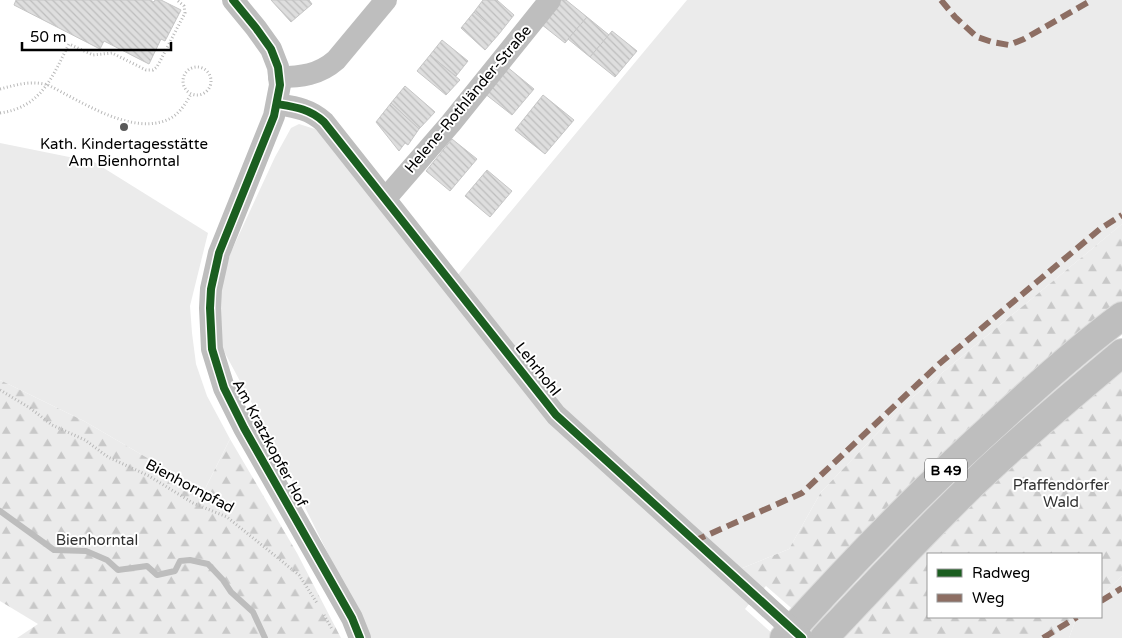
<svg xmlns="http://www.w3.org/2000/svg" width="1122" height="638" viewBox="0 0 1122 638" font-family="'Varela Round',sans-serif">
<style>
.grass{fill:#ebebeb}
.forest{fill:url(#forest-firs)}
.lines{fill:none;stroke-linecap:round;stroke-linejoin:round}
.stream{stroke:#bdbdbd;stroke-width:6}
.building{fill:url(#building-back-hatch);stroke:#c6c6c6}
.trunk-casing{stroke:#dbdbdb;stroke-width:30}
.path{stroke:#b9b9b9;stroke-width:3;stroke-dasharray:1 2.5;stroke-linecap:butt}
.minor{stroke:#bebebe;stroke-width:22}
.trunk{stroke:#bebebe;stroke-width:28}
.minor-bridge{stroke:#bebebe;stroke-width:22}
.quiet{stroke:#8d6e63;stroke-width:6;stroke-dasharray:12 6;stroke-linecap:butt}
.cycleway-casing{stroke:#fff;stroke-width:11}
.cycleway{stroke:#1b5e20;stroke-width:8}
.poi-dot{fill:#595959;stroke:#fff;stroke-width:2}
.labels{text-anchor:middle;stroke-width:4;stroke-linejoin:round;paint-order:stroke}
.shield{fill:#fff;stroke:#4c4c4c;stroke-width:1}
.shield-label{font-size:14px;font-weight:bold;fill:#000}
.street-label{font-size:15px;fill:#000;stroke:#fff}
.poi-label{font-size:15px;fill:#000;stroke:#fff}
.park-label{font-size:15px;fill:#313131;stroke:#fff}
</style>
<defs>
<pattern id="forest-firs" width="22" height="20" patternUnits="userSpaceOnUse" patternTransform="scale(1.25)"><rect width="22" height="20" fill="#ebebeb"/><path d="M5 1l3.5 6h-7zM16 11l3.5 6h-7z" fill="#c8c8c8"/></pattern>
<pattern id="building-back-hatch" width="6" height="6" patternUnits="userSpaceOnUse" patternTransform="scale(1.25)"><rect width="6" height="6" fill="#dedede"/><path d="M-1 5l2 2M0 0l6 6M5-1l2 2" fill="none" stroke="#bdbdbd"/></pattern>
</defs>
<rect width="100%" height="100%" fill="#fff"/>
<g class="grass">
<polygon points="687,0 1122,0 1122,224 908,401 821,492 789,549 740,569 562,412 456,277"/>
<polygon points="299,124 318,130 463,312 749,604 745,609 775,636 773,638 370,638 270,437 219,342 218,295 231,252 275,157 291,128"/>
<polygon points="0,143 94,162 208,233 190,306 192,333 196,364 207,396 230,439 204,491 84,421 0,380"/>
<polygon points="1122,576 1122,638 1069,638 1076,619 1078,617 1101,617 1101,596"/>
</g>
<g class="forest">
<polygon points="1122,224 1122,307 797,613 766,586 763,589 740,569 789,549 821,492 908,401"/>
<polygon points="1122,368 1122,576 1101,596 1101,554 928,554 928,617 1078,617 1076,619 1069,638 831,638 981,486"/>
<polygon points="0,380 84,421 204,491 230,439 297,553 341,638 17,638 38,624 0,601"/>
</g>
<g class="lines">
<polyline class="stream" points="0,511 54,550 86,551 107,560 118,570 147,566 157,575 175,571 180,561 190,560 208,564 223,580 231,592 253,612 265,638"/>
</g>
<g class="building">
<polygon points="16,0 150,0 154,2 155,0 161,0 181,10 165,41 161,39 149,64 104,41 100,49 14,5"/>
<polygon points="271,0 309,0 312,4 291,22"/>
<polygon points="483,0 497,0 514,15 499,34 474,12"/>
<polygon points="561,0 566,0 587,17 565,43 541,24"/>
<polygon points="474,12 499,34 485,50 461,28"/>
<polygon points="587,17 609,35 590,57 568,39"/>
<polygon points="612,31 637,51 615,77 590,57"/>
<polygon points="442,40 468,61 456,76 430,55"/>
<polygon points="430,55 460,80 446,95 417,71"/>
<polygon points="506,66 534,89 512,115 484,93"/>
<polygon points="405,86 435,112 419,129 391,103"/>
<polygon points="543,95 574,120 545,154 515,130"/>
<polygon points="391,103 419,129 408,145 405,143 399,151 376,122"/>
<polygon points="452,139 477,159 450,191 426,171"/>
<polygon points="487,170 512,191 490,217 465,196"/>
</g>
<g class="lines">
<g class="trunk-casing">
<g id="trunk">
<path d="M784,638C853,561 926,486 1003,417C1041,382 1080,347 1122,316"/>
<path d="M824,638C874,585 924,531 977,480C1023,436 1073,394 1122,353"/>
</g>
</g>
<g class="path">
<circle cx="197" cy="81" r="14"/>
<path d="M0,89C16,85 31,80 48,85C81,101 134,138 171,118C180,113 186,103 191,94"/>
<path d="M0,113C42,107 52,77 69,44L93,55L112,53L146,70H153L157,67L185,13L184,6L177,0"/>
<polyline points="0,390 30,408 52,425 85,440 108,457 149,476 193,503 227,517 299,575 317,603"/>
<polyline points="324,615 332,629"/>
</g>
<g class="minor">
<polyline points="233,0 256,28 271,49 278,67 280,85 274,116 219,253 211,289 210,308 212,349 224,388 244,428 352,618 360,638"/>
<path d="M279,77C301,77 319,75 336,60L386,0"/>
<path d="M277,104C295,107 310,109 324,122L556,415L756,596"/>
<polyline points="386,198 451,123 550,0"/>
</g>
<use href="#trunk" class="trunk"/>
<polyline class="minor-bridge" points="756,596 802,638"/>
<g class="quiet">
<polyline points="941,0 955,17 977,37 992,42 1009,45 1024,39 1092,0"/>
<polyline points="694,541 802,493 939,364 1100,229 1122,215"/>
<polyline points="1101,601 1122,588"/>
<polyline points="1043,638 1077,617"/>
</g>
<g class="cycleway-casing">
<g id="cycleway">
<polyline points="233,0 256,28 271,49 278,67 280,85 274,116 219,253 211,289 210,308 212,349 224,388 244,428 352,618 360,638"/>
<path d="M277,104C295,107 310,109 324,122L556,415L802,638"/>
</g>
</g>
<use href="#cycleway" class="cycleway"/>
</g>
<circle class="poi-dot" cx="124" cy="127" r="5"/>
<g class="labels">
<rect class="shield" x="925" y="458.5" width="42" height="23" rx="4"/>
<g class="shield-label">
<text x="946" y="475">B 49</text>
</g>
<g class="street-label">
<text transform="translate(468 99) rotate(-50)" y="5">Helene-Rothländer-Straße</text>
<text transform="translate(538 369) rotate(52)" y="5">Lehrhohl</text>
<text transform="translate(270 443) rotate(62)" y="5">Am Kratzkopfer Hof</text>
<text transform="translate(190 486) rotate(28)" y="5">Bienhornpfad</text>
</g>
<g class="poi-label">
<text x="124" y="149">Kath. Kindertagesstätte<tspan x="124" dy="17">Am Bienhorntal</tspan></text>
</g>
<g class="park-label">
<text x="1061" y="490">Pfaffendorfer<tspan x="1061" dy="17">Wald</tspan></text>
<text x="97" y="545">Bienhorntal</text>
</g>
</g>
<rect x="927" y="553" width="175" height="65" fill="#ffffff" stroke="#999999"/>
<rect x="937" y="569" width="25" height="8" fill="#1b5e20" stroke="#999999"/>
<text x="972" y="578" font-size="15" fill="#000000">Radweg</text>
<rect x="937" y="594" width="25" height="8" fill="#8d6e63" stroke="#999999"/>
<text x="972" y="603" font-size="15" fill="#000000">Weg</text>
<path d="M22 42v8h149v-8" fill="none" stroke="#000000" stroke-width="2.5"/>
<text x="30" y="42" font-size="15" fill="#000000" stroke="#ffffff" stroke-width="4" paint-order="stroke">50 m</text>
</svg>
